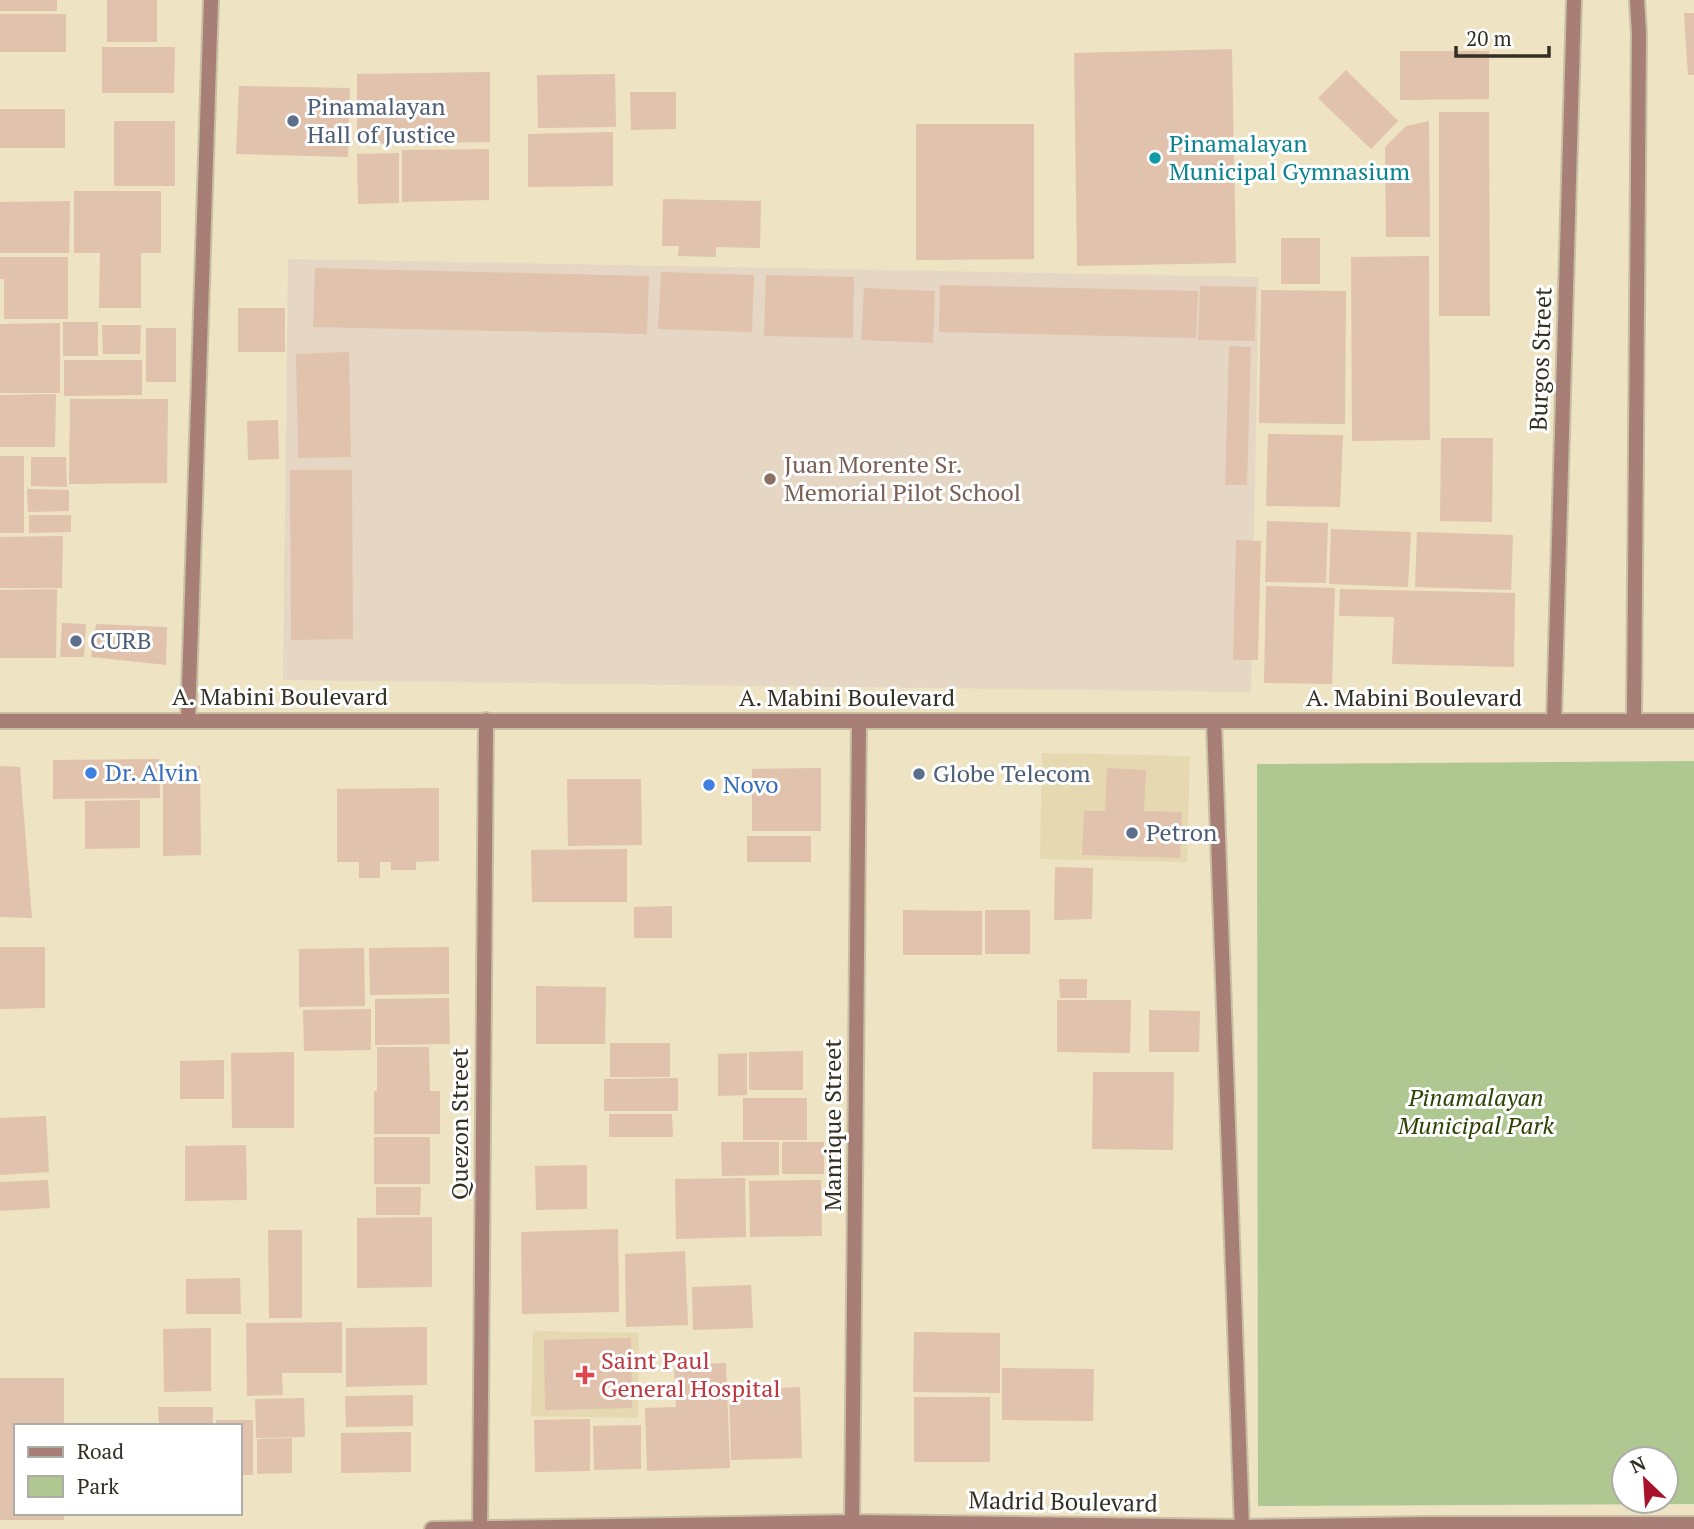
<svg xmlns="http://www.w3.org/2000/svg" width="1694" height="1529" viewBox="0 0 1694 1529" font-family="'PT Serif',serif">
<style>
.built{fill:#e6d8b1}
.education{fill:#e5d7c4}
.green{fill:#afc790;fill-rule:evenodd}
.building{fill:#e0c2ad}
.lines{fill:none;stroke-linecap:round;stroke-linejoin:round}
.minor-casing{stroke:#c9bfa3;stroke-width:18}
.tertiary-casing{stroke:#c9bfa3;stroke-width:18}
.minor{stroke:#a77f77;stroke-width:14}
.tertiary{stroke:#a77f77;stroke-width:14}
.service-dot{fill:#5c6f8a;stroke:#fff;stroke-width:2.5}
.culture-dot{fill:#0f9aa8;stroke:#fff;stroke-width:2.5}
.education-dot{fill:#8d6e63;stroke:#fff;stroke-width:2.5}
.shop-dot{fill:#3f7fe0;stroke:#fff;stroke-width:2.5}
.health-dot{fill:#e0444e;stroke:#fff;stroke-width:2.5}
.labels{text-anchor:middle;stroke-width:6;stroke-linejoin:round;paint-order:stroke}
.service-label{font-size:24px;fill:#4e5e75;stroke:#fff;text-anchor:start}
.culture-label{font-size:24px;fill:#0d838f;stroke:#fff;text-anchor:start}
.street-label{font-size:24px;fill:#342f23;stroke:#fff}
.education-label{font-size:24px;fill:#785e54;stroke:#fff;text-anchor:start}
.shop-label{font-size:24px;fill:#366cbe;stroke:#fff;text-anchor:start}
.park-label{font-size:24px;font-style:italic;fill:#2d4103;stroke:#fff}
.health-label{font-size:24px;fill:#be3a42;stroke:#fff;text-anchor:start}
</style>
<rect width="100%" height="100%" fill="#eee3c3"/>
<g class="built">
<polygon points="1042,753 1190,756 1187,862 1040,859"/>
<polygon points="533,1331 639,1333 638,1418 531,1416"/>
</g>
<polygon class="education" points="288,259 1259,277 1251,692 283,680"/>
<path class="green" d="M1694,761V1504L1258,1506L1257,764ZM1666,1459V1501H1624V1459Z"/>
<g class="building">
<rect x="0" y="0" width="57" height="11"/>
<rect x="107" y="0" width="50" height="42"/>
<polygon points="1684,13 1694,13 1694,75 1688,75"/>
<rect x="0" y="14" width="66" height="38"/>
<polygon points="102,47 175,47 174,93 102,93"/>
<polygon points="1232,49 1236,263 1077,266 1074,53"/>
<polygon points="1400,51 1489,51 1489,99 1400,100"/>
<polygon points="1346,70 1398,121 1371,149 1318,98"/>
<polygon points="490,72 490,142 357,144 357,74"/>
<polygon points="615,74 616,127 538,128 537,75"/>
<polygon points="239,86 350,88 348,157 236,154"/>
<polygon points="630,92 676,92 676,129 631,130"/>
<rect x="0" y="109" width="65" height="39"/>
<polygon points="1439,112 1489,112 1490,316 1439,316"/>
<rect x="114" y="121" width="61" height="65"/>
<polygon points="1429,121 1430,237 1386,237 1385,147 1406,126"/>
<polygon points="916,124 1034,124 1034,259 916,260"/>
<polygon points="613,132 613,186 528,187 528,134"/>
<polygon points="489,149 489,200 402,202 402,150"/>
<polygon points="399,153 399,203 358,204 357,154"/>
<polygon points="74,191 161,191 161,253 141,253 141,308 99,308 100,253 74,253"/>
<polygon points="663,199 761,201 760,248 716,247 716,257 678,256 679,246 662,246"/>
<polygon points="70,201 69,253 0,253 0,202"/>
<rect x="1281" y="238" width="39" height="46"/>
<polygon points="1429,256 1430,440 1352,441 1351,257"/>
<polygon points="0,257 68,257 68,319 4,319 4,279 0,279"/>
<polygon points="315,268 649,276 647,334 313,327"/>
<polygon points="661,272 754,275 752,332 658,329"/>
<polygon points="766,275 854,277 853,338 764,336"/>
<polygon points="940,285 1198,291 1196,338 939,332"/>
<polygon points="1200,286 1256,287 1255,341 1198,340"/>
<polygon points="864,288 935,291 933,343 861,340"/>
<polygon points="1261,290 1346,291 1345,424 1259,423"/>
<rect x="238" y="308" width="47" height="44"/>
<rect x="63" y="322" width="35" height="34"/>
<polygon points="60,323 60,393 0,393 0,324"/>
<polygon points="102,325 141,325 140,354 103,354"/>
<rect x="146" y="328" width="30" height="54"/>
<polygon points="1229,346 1251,347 1247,485 1225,485"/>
<polygon points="349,352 351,457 298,458 296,354"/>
<polygon points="64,360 142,360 142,395 64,396"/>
<polygon points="56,394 55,447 0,447 0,395"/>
<polygon points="70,399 168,399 167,483 69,484"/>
<polygon points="278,420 279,459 248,460 247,421"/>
<polygon points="1268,434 1343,435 1340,507 1266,506"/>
<polygon points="1441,438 1493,438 1492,522 1440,521"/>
<rect x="0" y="456" width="24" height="77"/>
<polygon points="31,457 66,457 67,487 31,486"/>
<polygon points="290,470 352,470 353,639 291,640"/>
<polygon points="27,489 69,490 69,511 28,512"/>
<polygon points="29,515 71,515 71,532 29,533"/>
<polygon points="1267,521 1328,523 1326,583 1265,582"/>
<polygon points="1331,529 1411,532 1408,587 1329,584"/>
<polygon points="1417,532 1513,535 1511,590 1415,587"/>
<polygon points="63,536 62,588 0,588 0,537"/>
<polygon points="1236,540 1261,541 1258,660 1233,660"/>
<polygon points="1266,586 1335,588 1332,684 1264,683"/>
<polygon points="57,589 56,658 0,658 0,590"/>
<polygon points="1340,589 1515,593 1514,667 1392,664 1394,617 1339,616"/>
<polygon points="62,623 86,624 84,657 60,657"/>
<polygon points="96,624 167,627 166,665 91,657"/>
<polygon points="159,759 160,798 53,799 53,760"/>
<polygon points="0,766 20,767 32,918 0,917"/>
<polygon points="163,766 200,766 201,855 163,856"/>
<polygon points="821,768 821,831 752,831 752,769"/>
<polygon points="1107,768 1146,770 1144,811 1182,812 1180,858 1082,855 1084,811 1105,811"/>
<polygon points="567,779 641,779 642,845 568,846"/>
<polygon points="439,788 439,861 416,862 416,870 391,870 391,862 380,862 380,878 359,878 359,862 337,862 337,789"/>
<polygon points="140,800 140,848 85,849 85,801"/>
<rect x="747" y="836" width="64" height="26"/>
<polygon points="627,849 627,902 532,902 531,850"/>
<polygon points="1055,867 1093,868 1092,919 1054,920"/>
<polygon points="672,906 672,938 634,938 634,907"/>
<polygon points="903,910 982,911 982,955 903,955"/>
<rect x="985" y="910" width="45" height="44"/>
<polygon points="0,947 45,947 45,1008 0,1009"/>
<polygon points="449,947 449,994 370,995 369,948"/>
<polygon points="364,948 365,1006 299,1007 299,949"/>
<polygon points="1059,979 1087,979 1087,998 1060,998"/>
<polygon points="536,986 606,987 605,1044 536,1044"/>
<polygon points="449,998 450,1044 375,1045 375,999"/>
<polygon points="1057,1000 1131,1000 1130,1053 1057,1052"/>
<polygon points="371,1009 371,1050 304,1051 303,1010"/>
<polygon points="1149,1010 1200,1011 1199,1052 1149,1052"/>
<rect x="610" y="1043" width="60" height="34"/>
<polygon points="377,1047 429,1047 430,1091 440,1091 440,1134 374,1134 374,1091 377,1091"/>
<polygon points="803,1051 803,1090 749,1090 749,1052"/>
<polygon points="294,1052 294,1128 232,1128 231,1053"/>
<polygon points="747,1053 747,1095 718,1096 718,1054"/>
<polygon points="224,1060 224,1099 180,1099 180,1061"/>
<polygon points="1093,1072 1174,1072 1173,1150 1092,1149"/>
<polygon points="678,1078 678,1111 604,1111 604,1079"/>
<rect x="743" y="1098" width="64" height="42"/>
<polygon points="609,1114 672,1114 673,1137 609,1137"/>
<polygon points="46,1116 49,1172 0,1175 0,1118"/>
<rect x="374" y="1137" width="56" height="47"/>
<polygon points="721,1142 779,1142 779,1175 722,1176"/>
<rect x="782" y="1142" width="42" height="32"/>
<polygon points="246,1145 247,1200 185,1201 185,1146"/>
<polygon points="587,1165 587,1209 536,1210 535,1166"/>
<polygon points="745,1178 746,1237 676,1239 675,1179"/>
<polygon points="48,1180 50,1208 0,1211 0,1182"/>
<polygon points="821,1180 822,1236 750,1237 749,1181"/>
<polygon points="376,1187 421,1187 420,1215 376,1215"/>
<polygon points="432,1217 432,1287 357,1288 357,1218"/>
<polygon points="618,1229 619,1312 522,1314 521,1232"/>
<polygon points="268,1230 302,1230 302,1318 269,1318"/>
<polygon points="685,1251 688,1325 626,1327 625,1254"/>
<polygon points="240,1278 241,1314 186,1314 186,1279"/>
<polygon points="751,1285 753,1328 693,1330 692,1287"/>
<polygon points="342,1322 342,1373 282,1373 283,1395 247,1396 246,1323"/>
<polygon points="427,1327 427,1385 346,1387 346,1328"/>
<polygon points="211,1328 211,1391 164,1392 163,1329"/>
<polygon points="914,1332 1000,1333 1000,1393 913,1392"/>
<polygon points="631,1338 632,1408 545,1410 544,1340"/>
<polygon points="726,1363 730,1468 647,1471 645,1408 676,1407 674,1365"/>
<polygon points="1002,1368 1094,1369 1093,1421 1002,1420"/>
<polygon points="0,1378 64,1378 64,1426 16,1426 16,1513 64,1513 64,1520 0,1520"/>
<polygon points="800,1387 802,1458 731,1460 729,1390"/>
<polygon points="413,1395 413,1426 346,1427 345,1396"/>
<rect x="914" y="1397" width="76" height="65"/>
<polygon points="304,1398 305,1437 256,1438 255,1399"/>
<polygon points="158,1407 213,1407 213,1426 159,1426"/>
<polygon points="590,1419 590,1471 535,1472 534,1420"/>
<polygon points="216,1420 253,1420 253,1475 240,1475 240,1426 216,1426"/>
<polygon points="641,1425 641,1469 594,1470 593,1426"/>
<polygon points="411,1432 411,1472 341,1473 341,1433"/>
<polygon points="292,1438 292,1473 257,1474 257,1439"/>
</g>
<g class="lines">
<g class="minor-casing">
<g id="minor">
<polyline points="188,720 211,0"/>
<polyline points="1214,721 1242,1529"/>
<polyline points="480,1529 486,720"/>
<polyline points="852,1529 859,721"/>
</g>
</g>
<g class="tertiary-casing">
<g id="tertiary">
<polyline points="1554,720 1574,0"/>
<polyline points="1634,720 1639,33 1637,0"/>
<polyline points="0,721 1694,721"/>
<polyline points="432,1529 853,1522 1243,1527 1428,1524 1694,1524"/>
</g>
</g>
<use href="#minor" class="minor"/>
<use href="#tertiary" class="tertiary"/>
</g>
<g class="service-dot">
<circle cx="293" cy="121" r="7"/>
<circle cx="76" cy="641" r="7"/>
<circle cx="919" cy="774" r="7"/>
<circle cx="1132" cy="833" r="7"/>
</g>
<circle class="culture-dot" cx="1155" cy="158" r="7"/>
<circle class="education-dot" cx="770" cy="479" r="7"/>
<g class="shop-dot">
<circle cx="91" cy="773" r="7"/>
<circle cx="709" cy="785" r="7"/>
</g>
<path class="health-dot" d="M581.5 1364.5h7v7h7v7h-7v7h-7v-7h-7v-7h7z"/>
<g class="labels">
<g class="service-label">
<text x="307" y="115">Pinamalayan<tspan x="307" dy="28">Hall of Justice</tspan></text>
<text x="90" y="649">CURB</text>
<text x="933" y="782">Globe Telecom</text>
<text x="1146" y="841">Petron</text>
</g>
<g class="culture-label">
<text x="1169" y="152">Pinamalayan<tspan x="1169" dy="28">Municipal Gymnasium</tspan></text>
</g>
<g class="street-label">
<text transform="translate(1541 359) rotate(-88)" y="8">Burgos Street</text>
<text x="280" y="705">A. Mabini Boulevard</text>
<text x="847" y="706">A. Mabini Boulevard</text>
<text x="1414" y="706">A. Mabini Boulevard</text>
<text transform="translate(460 1124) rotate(-90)" y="8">Quezon Street</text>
<text transform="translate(833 1125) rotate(-90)" y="8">Manrique Street</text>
<text transform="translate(1063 1502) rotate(1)" y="8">Madrid Boulevard</text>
</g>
<g class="education-label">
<text x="784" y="473">Juan Morente Sr.<tspan x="784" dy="28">Memorial Pilot School</tspan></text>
</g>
<g class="shop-label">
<text x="105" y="781">Dr. Alvin</text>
<text x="723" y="793">Novo</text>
</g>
<g class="park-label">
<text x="1476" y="1106">Pinamalayan<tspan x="1476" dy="28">Municipal Park</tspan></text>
</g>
<g class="health-label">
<text x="601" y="1369">Saint Paul<tspan x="601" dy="28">General Hospital</tspan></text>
</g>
</g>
<rect x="14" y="1424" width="228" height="91" fill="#ffffff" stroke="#aeaca7" stroke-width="2"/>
<rect x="28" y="1447" width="35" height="10" fill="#a77f77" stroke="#aeaca7" stroke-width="2"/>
<text x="77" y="1459" font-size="21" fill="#342f23">Road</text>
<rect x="28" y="1476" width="35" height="21" fill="#afc790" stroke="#aeaca7" stroke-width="2"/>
<text x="77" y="1494" font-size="21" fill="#342f23">Park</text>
<g transform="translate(1645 1480) rotate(335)"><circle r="33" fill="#ffffff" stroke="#aeaca7" stroke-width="2"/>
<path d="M0-5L12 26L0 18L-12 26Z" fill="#a9122b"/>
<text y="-10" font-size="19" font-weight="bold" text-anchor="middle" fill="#342f23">N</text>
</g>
<path d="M1456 46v10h93v-10" fill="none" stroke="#342f23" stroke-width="3.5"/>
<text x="1466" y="46" font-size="21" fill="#342f23" stroke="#ffffff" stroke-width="5" paint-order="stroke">20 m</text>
</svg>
